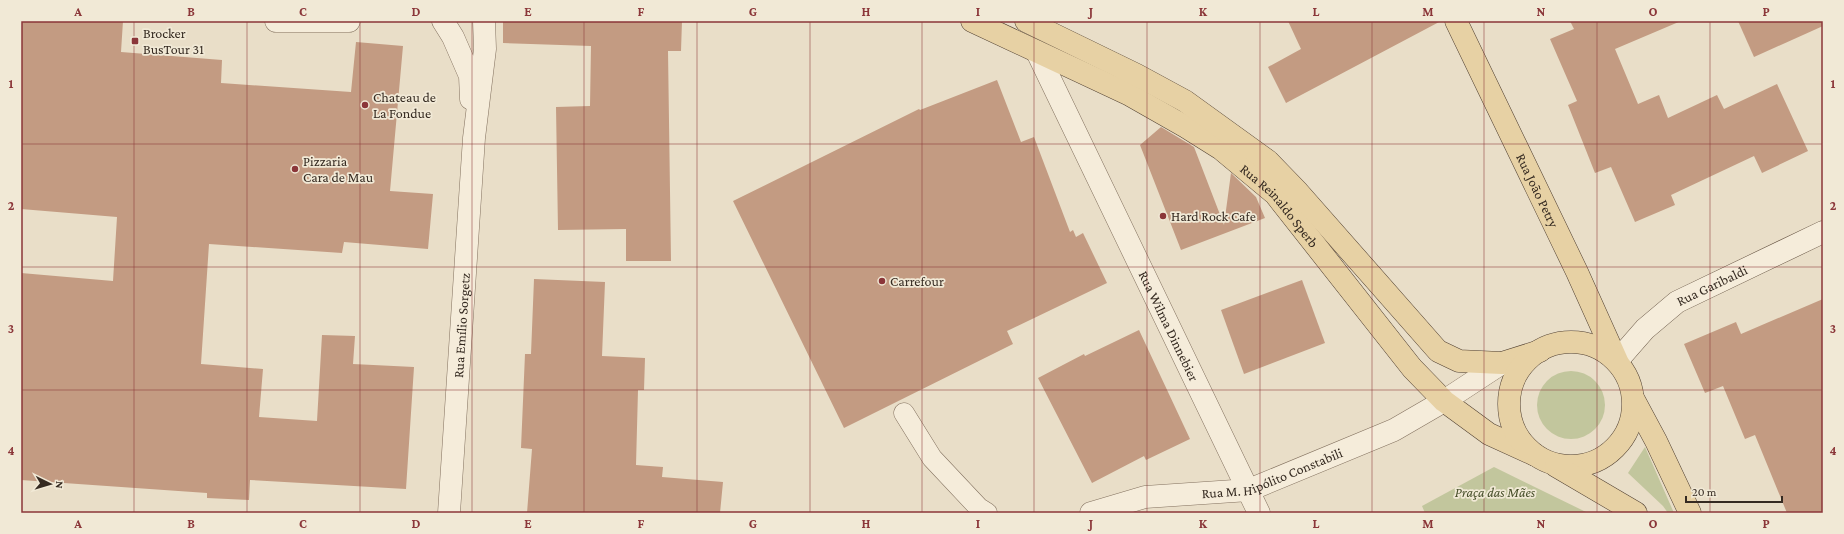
<svg xmlns="http://www.w3.org/2000/svg" width="1844" height="534" viewBox="0 0 1844 534" font-family="'Crimson Pro',serif">
<style>
.green{fill:#c2c69d}
.building{fill:#c39b82}
.lines{fill:none;stroke-linecap:round;stroke-linejoin:round}
.service-casing{stroke:#83715f;stroke-width:21}
.minor-casing{stroke:#83715f;stroke-width:23}
.tertiary-casing{stroke:#83715f;stroke-width:23}
.secondary-casing{stroke:#655342;stroke-width:23}
.primary-casing{stroke:#514032;stroke-width:23}
.service{stroke:#f5ecda;stroke-width:20}
.minor{stroke:#f5ecda;stroke-width:22}
.tertiary{stroke:#f5ecda;stroke-width:22}
.secondary{stroke:#f5ecda;stroke-width:22}
.primary{stroke:#e7d1a4;stroke-width:22}
.grid{fill:none;stroke:#8b3639;stroke-width:1;stroke-opacity:0.55}
.poi-dot{fill:#8b3639;stroke:#f1e9d6;stroke-width:1.5}
.labels{text-anchor:middle;stroke-width:3.5;stroke-linejoin:round;paint-order:stroke}
.poi-label{font-size:14px;fill:#352a21;stroke:#f1e9d6;text-anchor:start}
.street-label{font-size:14px;fill:#352a21;stroke:#f1e9d6}
.park-label{font-size:14px;font-style:italic;fill:#474f2a;stroke:#f1e9d6}
.neatline{fill:none;stroke:#8b3639;stroke-width:1.5}
.grid-label{font-size:13px;text-anchor:middle;font-weight:bold;fill:#8b3639}
</style>
<rect width="100%" height="100%" fill="#e9dec8"/>
<g class="green">
<circle cx="1571" cy="405" r="34"/>
<polygon points="1645,447 1674,513 1668,513 1663,506 1628,473"/>
<polygon points="1494,467 1586,512 1587,513 1425,513 1422,506"/>
</g>
<g class="building">
<polygon points="21,21 123,21 121,52 222,60 221,83 351,92 356,42 403,46 390,191 433,194 428,249 344,242 342,253 209,244 201,364 263,369 259,417 317,421 322,335 355,336 353,364 414,367 406,489 250,480 249,500 207,498 207,493 21,480 21,273 113,281 117,217 21,209"/>
<polygon points="503,21 682,21 681,51 668,51 671,261 626,261 626,229 558,230 556,107 590,106 591,46 503,43"/>
<polygon points="1288,21 1441,21 1286,103 1268,67 1301,49"/>
<polygon points="1570,21 1681,21 1615,49 1638,104 1659,95 1668,118 1717,95 1724,109 1777,84 1808,151 1762,173 1754,156 1671,195 1675,205 1635,222 1611,167 1595,173 1568,105 1577,101 1550,39 1574,29"/>
<polygon points="1738,21 1823,21 1823,26 1754,57"/>
<polygon points="997,80 1021,142 1034,137 1070,232 1073,230 1076,237 1083,233 1107,283 1007,331 1013,344 844,428 733,201 919,109 920,110"/>
<polygon points="1161,127 1194,147 1224,225 1231,173 1256,197 1265,218 1181,250 1140,145"/>
<polygon points="534,279 605,282 602,356 645,358 644,390 638,390 636,465 663,467 662,477 723,482 720,513 527,513 532,449 521,448 525,354 531,354"/>
<polygon points="1302,280 1325,343 1244,374 1221,310"/>
<polygon points="1823,299 1823,513 1787,513 1755,435 1745,439 1723,386 1705,393 1684,344 1736,322 1741,334"/>
<polygon points="1139,330 1190,439 1146,460 1144,456 1092,483 1038,378 1084,354 1085,356"/>
</g>
<g class="lines">
<g class="service-casing">
<polyline id="service" points="904,413 932,458 979,508 987,513"/>
</g>
<g class="minor-casing">
<g id="minor">
<polyline points="443,21 453,37 470,76 471,99"/>
<path id="s1" d="M1037,52L1259,513"/>
<path id="s2" d="M449,513L474,138L485,49L484,21"/>
<path id="s3" d="M1091,513L1145,497L1249,490L1394,430L1444,401L1502,363"/>
</g>
</g>
<g class="tertiary-casing">
<polyline id="tertiary" points="276,21 349,21"/>
</g>
<g class="secondary-casing">
<g id="secondary">
<path id="s4" d="M1617,361L1645,329L1677,302L1823,232"/>
</g>
</g>
<g class="primary-casing">
<g id="primary">
<path id="s5" d="M972,21L1128,94L1186,127L1221,149L1275,194L1412,368L1444,401L1489,434L1535,455"/>
<polyline points="1026,21 1137,75 1185,101 1268,161 1298,192 1438,351 1459,361 1502,363 1540,351"/>
<path id="s6" d="M1456,21L1577,272L1617,361"/>
<circle cx="1571" cy="404" r="62"/>
<polyline points="1634,400 1656,441 1690,513"/>
<polyline points="1556,466 1636,513"/>
</g>
</g>
<use href="#service" class="service"/>
<use href="#minor" class="minor"/>
<use href="#tertiary" class="tertiary"/>
<use href="#secondary" class="secondary"/>
<use href="#primary" class="primary"/>
</g>
<path class="grid" d="M134,21V513M247,21V513M360,21V513M472,21V513M584,21V513M697,21V513M810,21V513M922,21V513M1034,21V513M1147,21V513M1260,21V513M1372,21V513M1484,21V513M1597,21V513M1710,21V513M21,144H1823M21,267H1823M21,390H1823"/>
<g class="poi-dot">
<rect x="131" y="37" width="8" height="8" rx="2"/>
<circle cx="365" cy="105" r="4"/>
<circle cx="295" cy="169" r="4"/>
<circle cx="1163" cy="216" r="4"/>
<circle cx="882" cy="281" r="4"/>
</g>
<g class="labels">
<g class="poi-label">
<text x="143" y="38">Brocker<tspan x="143" dy="16">BusTour 31</tspan></text>
<text x="373" y="102">Chateau de<tspan x="373" dy="16">La Fondue</tspan></text>
<text x="303" y="166">Pizzaria<tspan x="303" dy="16">Cara de Mau</tspan></text>
<text x="1171" y="221">Hard Rock Cafe</text>
<text x="890" y="286">Carrefour</text>
</g>
<g class="street-label">
<text dy="5" stroke="none"><textPath href="#s6" startOffset="188">Rua João Petry</textPath></text>
<text dy="5" stroke="none"><textPath href="#s5" startOffset="362">Rua Reinaldo Sperb</textPath></text>
<text dy="5" stroke="none"><textPath href="#s4" startOffset="123">Rua Garibaldi</textPath></text>
<text dy="5" stroke="none"><textPath href="#s2" startOffset="188">Rua Emílio Sorgetz</textPath></text>
<text dy="5" stroke="none"><textPath href="#s1" startOffset="304">Rua Wilma Dinnebier</textPath></text>
<text dy="5" stroke="none"><textPath href="#s3" startOffset="187">Rua M. Hipólito Constabili</textPath></text>
</g>
<g class="park-label">
<text x="1495" y="497">Praça das Mães</text>
</g>
</g>
<rect width="1844" height="534" fill="none" stroke="#f1e9d6" stroke-width="44"/>
<g transform="translate(50 484) rotate(95)" stroke="#f1e9d6" stroke-width="3" paint-order="stroke">
<path d="M0-3L7 15L0 10L-7 15Z" fill="#352a21"/>
<text y="-6" font-size="11" font-weight="bold" text-anchor="middle" fill="#352a21">N</text>
</g>
<path d="M1686 496v6h96v-6" fill="none" stroke="#352a21" stroke-width="2"/>
<text x="1692" y="496" font-size="12" fill="#352a21" stroke="#f1e9d6" stroke-width="3" paint-order="stroke">20 m</text>
<rect x="22" y="22" width="1800" height="490" class="neatline"/>
<g class="grid-label">
<text x="78" y="16">A</text>
<text x="191" y="16">B</text>
<text x="303" y="16">C</text>
<text x="416" y="16">D</text>
<text x="528" y="16">E</text>
<text x="641" y="16">F</text>
<text x="753" y="16">G</text>
<text x="866" y="16">H</text>
<text x="978" y="16">I</text>
<text x="1091" y="16">J</text>
<text x="1203" y="16">K</text>
<text x="1316" y="16">L</text>
<text x="1428" y="16">M</text>
<text x="1541" y="16">N</text>
<text x="1653" y="16">O</text>
<text x="1766" y="16">P</text>
<text x="11" y="88">1</text>
<text x="1833" y="88">1</text>
<text x="11" y="210">2</text>
<text x="1833" y="210">2</text>
<text x="11" y="333">3</text>
<text x="1833" y="333">3</text>
<text x="11" y="455">4</text>
<text x="1833" y="455">4</text>
<text x="78" y="528">A</text>
<text x="191" y="528">B</text>
<text x="303" y="528">C</text>
<text x="416" y="528">D</text>
<text x="528" y="528">E</text>
<text x="641" y="528">F</text>
<text x="753" y="528">G</text>
<text x="866" y="528">H</text>
<text x="978" y="528">I</text>
<text x="1091" y="528">J</text>
<text x="1203" y="528">K</text>
<text x="1316" y="528">L</text>
<text x="1428" y="528">M</text>
<text x="1541" y="528">N</text>
<text x="1653" y="528">O</text>
<text x="1766" y="528">P</text>
</g>
</svg>
